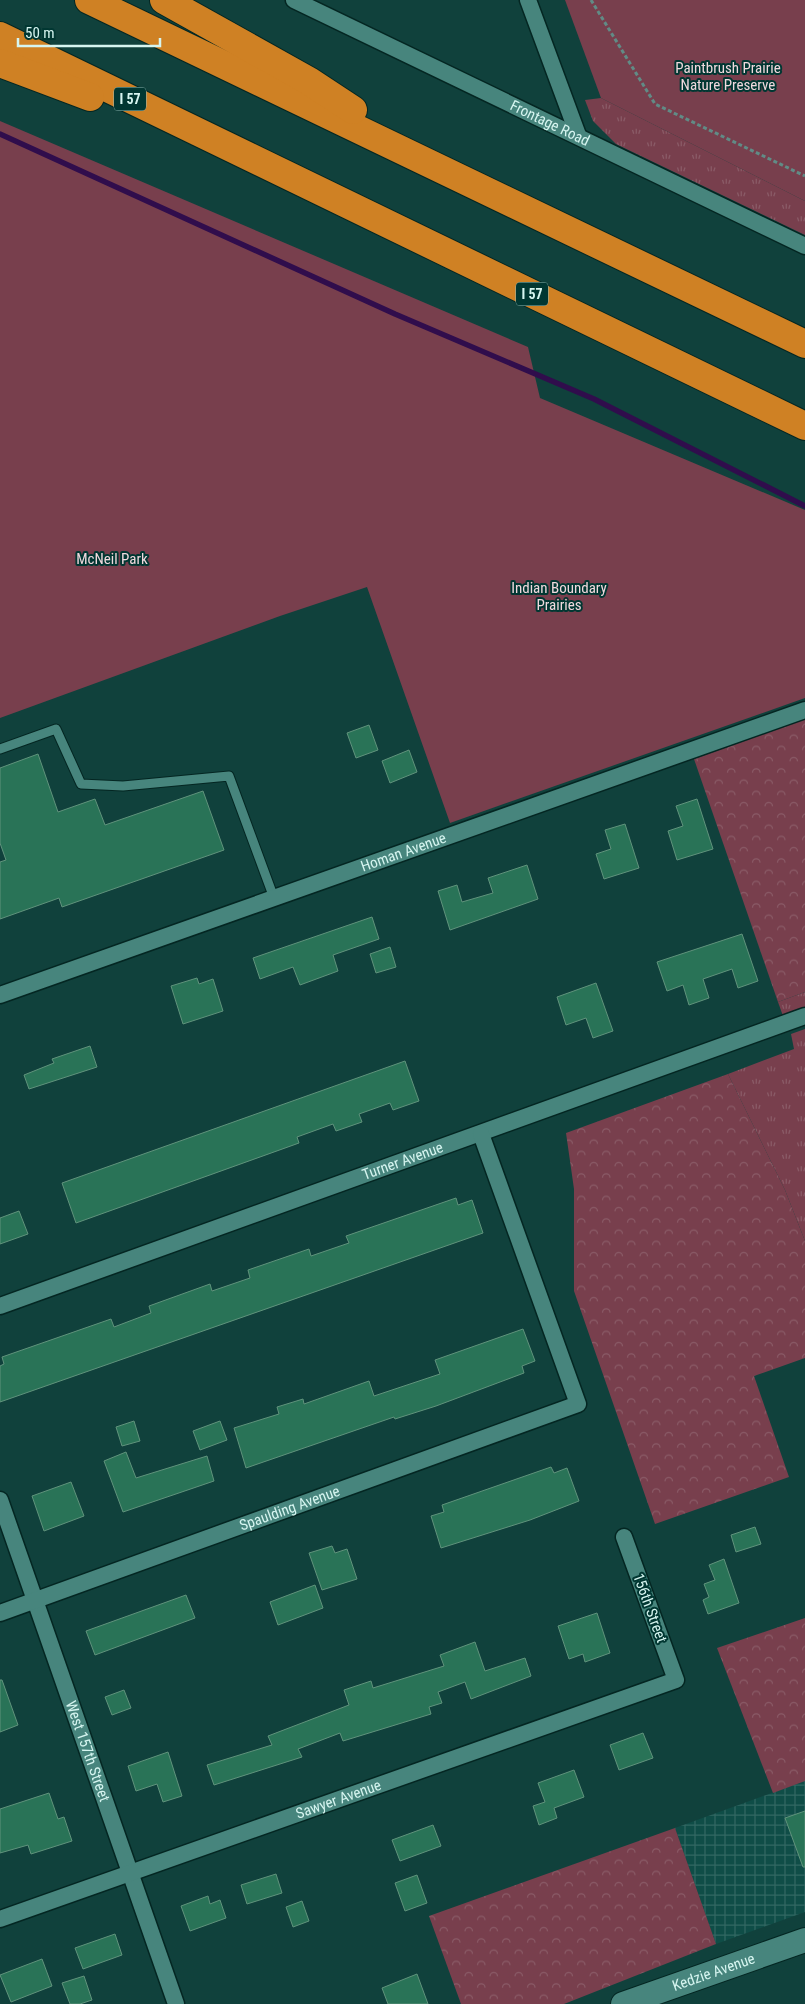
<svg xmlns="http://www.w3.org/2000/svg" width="805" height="2004" viewBox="0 0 805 2004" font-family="'Roboto Condensed',sans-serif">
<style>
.industrial{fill:url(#industrial-grid)}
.grass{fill:url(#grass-tufts)}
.forest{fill:url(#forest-crowns)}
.green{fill:#783f4d}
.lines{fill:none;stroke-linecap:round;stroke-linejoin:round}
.stream{stroke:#300d4c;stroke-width:5.5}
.building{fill:#297357;stroke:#60937c}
.service-casing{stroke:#042622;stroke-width:11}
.minor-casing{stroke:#042622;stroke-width:19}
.secondary-casing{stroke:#042622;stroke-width:26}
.motorway-casing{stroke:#042622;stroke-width:30}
.path{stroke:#618b86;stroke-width:3;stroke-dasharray:4 2.5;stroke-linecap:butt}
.service{stroke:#47857d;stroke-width:9}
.minor{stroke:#47857d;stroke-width:16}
.secondary{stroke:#47857d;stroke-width:24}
.motorway{stroke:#cf8124;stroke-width:28}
.labels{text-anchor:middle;stroke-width:4;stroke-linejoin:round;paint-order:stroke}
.shield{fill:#013732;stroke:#96bcb7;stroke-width:1}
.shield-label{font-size:14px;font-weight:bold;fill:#d6f5f0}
.park-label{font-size:15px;fill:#f1d9de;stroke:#013732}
.street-label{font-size:15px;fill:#d6f5f0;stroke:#013732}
</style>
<defs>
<pattern id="industrial-grid" width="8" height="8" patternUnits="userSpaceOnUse" patternTransform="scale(1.25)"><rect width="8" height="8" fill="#0f4d47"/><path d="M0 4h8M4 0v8" fill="none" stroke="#316762"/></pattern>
<pattern id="grass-tufts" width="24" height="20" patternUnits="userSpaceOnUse" patternTransform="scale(1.25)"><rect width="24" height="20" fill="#783f4d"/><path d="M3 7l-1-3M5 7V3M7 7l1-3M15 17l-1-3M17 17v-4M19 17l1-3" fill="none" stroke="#8a5b67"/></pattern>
<pattern id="forest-crowns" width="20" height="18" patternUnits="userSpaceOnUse" patternTransform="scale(1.25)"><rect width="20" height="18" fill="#783f4d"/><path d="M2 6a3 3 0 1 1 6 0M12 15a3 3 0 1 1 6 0" fill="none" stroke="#8a5b67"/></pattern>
</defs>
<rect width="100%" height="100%" fill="#10413c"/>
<polygon class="industrial" points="805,1781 805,1912 716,1944 675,1828"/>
<g class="grass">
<polygon points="601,98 805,201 805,235 616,144 593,121 585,100"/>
<polygon points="805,992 805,1008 783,1016 778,1002"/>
<polygon points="805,1029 805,1241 785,1190 728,1074 794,1049 791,1034"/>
</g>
<g class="forest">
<polygon points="805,719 805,992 778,1002 694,759"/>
<polygon points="728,1074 785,1190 805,1241 805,1358 754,1376 789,1477 655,1524 574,1291 574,1189 566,1133"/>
<polygon points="805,1618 805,1781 773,1793 717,1648"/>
<polygon points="675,1828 716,1944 564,2004 461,2004 429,1916"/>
</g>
<g class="green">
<polygon points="565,0 805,0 805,201 601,98"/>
<polygon points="0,121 528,347 540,398 805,510 805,698 450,823 367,587 280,616 0,718"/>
</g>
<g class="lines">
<polyline class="stream" points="0,134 395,314 594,399 805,506"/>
</g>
<g class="building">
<polygon points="369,725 378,750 356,758 347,733"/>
<polygon points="409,750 417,772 390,783 382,761"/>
<polygon points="38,754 58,812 95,799 105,825 203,791 224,850 62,907 59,898 0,919 0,862 6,860 0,843 0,768"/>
<polygon points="697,799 713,849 677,860 668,831 683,826 676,806"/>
<polygon points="625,824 639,868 604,879 596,854 611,849 605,830"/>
<polygon points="527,865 538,899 450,930 438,891 457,885 462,902 493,893 488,878"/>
<polygon points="372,917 379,939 333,955 338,971 300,985 293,967 260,979 253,958"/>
<polygon points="742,934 758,981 738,988 732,969 703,979 709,998 689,1005 683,985 667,991 657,962"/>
<polygon points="390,947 396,967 376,973 370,954"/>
<polygon points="197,978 199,984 213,979 223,1011 183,1024 171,986"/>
<polygon points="596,983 613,1031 593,1038 586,1018 566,1025 557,997"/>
<polygon points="90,1046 97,1067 29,1089 24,1075 54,1063 52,1059"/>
<polygon points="405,1061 419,1101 393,1110 390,1103 359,1114 362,1122 336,1131 333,1124 297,1137 299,1143 76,1223 62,1183"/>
<polygon points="456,1198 458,1205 472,1200 483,1233 0,1402 0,1366 4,1364 2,1357 111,1319 114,1327 151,1313 149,1306 210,1284 212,1291 250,1278 248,1270 309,1249 311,1256 349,1243 346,1236"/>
<polygon points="19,1211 28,1234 0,1244 0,1218"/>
<polygon points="523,1329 535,1361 522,1366 524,1373 436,1406 395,1419 394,1417 246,1468 234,1428 279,1414 277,1407 303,1399 304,1404 369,1381 374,1396 440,1374 435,1360"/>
<polygon points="134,1421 140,1441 122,1446 116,1427"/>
<polygon points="220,1421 227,1440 200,1450 193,1431"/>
<polygon points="126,1452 136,1478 207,1456 214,1481 123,1512 104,1461"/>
<polygon points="551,1467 554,1473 567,1468 579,1501 530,1520 441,1548 431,1516 444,1512 442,1505"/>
<polygon points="71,1482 84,1516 44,1531 32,1496"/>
<polygon points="755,1527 761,1544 736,1552 731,1535"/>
<polygon points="332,1546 335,1553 347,1549 357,1579 322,1590 309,1553"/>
<polygon points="724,1559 739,1603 708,1614 703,1600 709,1597 704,1584 715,1580 709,1565"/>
<polygon points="315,1585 323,1608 278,1625 270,1602"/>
<polygon points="186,1595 195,1618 95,1655 86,1631"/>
<polygon points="597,1613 610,1653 585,1662 583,1654 569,1659 558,1626"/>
<polygon points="475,1642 485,1671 525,1658 531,1676 471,1699 465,1682 438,1692 442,1703 429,1707 431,1714 343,1741 340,1733 298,1749 302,1757 214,1785 207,1765 272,1745 268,1736 349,1705 344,1690 371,1681 373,1688 444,1666 440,1655"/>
<polygon points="0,1680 2,1680 18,1725 0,1732"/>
<polygon points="124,1690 131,1708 112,1715 105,1697"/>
<polygon points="643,1733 653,1758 619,1770 610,1745"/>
<polygon points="168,1752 182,1796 163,1802 157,1784 136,1791 128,1766"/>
<polygon points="574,1770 584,1797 554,1808 557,1818 539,1825 533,1806 545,1802 538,1783"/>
<polygon points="49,1793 58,1819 64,1817 72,1841 31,1854 28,1845 0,1853 0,1809"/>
<polygon points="805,1811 805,1867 803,1867 785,1818"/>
<polygon points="433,1825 441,1846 400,1861 392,1840"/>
<polygon points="276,1874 282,1893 247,1904 241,1885"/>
<polygon points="417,1875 427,1903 405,1911 395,1883"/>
<polygon points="208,1896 210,1904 220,1900 226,1918 190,1931 181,1906"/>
<polygon points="302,1901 309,1921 293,1927 286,1907"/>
<polygon points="115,1934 122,1955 83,1969 75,1948"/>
<polygon points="42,1959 52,1986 11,2002 0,1975"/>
<polygon points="417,1974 428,2004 388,2004 382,1988"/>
<polygon points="84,1976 92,2000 80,2004 70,2004 62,1983"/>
</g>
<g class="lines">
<g class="service-casing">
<polyline id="service" points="0,749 56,729 81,784 123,786 229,776 274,898"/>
</g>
<g class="minor-casing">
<g id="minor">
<path id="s1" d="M294,0L805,246"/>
<polyline points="528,0 578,135"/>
<path id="s2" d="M0,995L805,710"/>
<path id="s3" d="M0,1306L805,1016"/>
<path id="s4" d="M0,1500L176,2004"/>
<path id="s5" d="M0,1613L578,1404L481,1134"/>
<path id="s6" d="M0,1919L676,1680L624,1537"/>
</g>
</g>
<g class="secondary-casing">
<g id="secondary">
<path id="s7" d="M623,2004L805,1940"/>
</g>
</g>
<g class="motorway-casing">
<g id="motorway">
<polyline points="89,0 805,344"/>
<polyline points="164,0 309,81 353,110"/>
<polyline points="0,36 805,426"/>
<polyline points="0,63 90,97"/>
</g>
</g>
<polyline class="path" points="591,0 655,104 805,176"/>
<use href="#service" class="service"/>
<use href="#minor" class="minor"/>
<use href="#secondary" class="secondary"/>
<use href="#motorway" class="motorway"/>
</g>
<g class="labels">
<g class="shield">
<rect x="114" y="87.5" width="32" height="23" rx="4"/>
<rect x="516" y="282.5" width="32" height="23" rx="4"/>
</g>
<g class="shield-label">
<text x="130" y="104">I 57</text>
<text x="532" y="299">I 57</text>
</g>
<g class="park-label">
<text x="728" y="73">Paintbrush Prairie<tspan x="728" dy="17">Nature Preserve</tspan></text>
<text x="112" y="564">McNeil Park</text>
<text x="559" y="593">Indian Boundary<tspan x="559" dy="17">Prairies</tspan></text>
</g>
<g class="street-label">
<text dy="5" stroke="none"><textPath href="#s1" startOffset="284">Frontage Road</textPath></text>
<text dy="5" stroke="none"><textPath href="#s2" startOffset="428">Homan Avenue</textPath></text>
<text dy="5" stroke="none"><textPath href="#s3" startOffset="428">Turner Avenue</textPath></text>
<text dy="5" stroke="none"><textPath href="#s5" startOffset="308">Spaulding Avenue</textPath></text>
<text transform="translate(650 1608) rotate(70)" y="5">156th Street</text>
<text dy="5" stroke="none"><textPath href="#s4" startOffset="266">West 157th Street</textPath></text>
<text dy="5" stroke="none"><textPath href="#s6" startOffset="359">Sawyer Avenue</textPath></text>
<text dy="5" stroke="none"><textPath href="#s7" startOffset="96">Kedzie Avenue</textPath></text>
</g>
</g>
<path d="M18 38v8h142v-8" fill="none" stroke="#d6f5f0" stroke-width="2.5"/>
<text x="25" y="38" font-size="15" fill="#d6f5f0" stroke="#013732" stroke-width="4" paint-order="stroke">50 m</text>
</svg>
